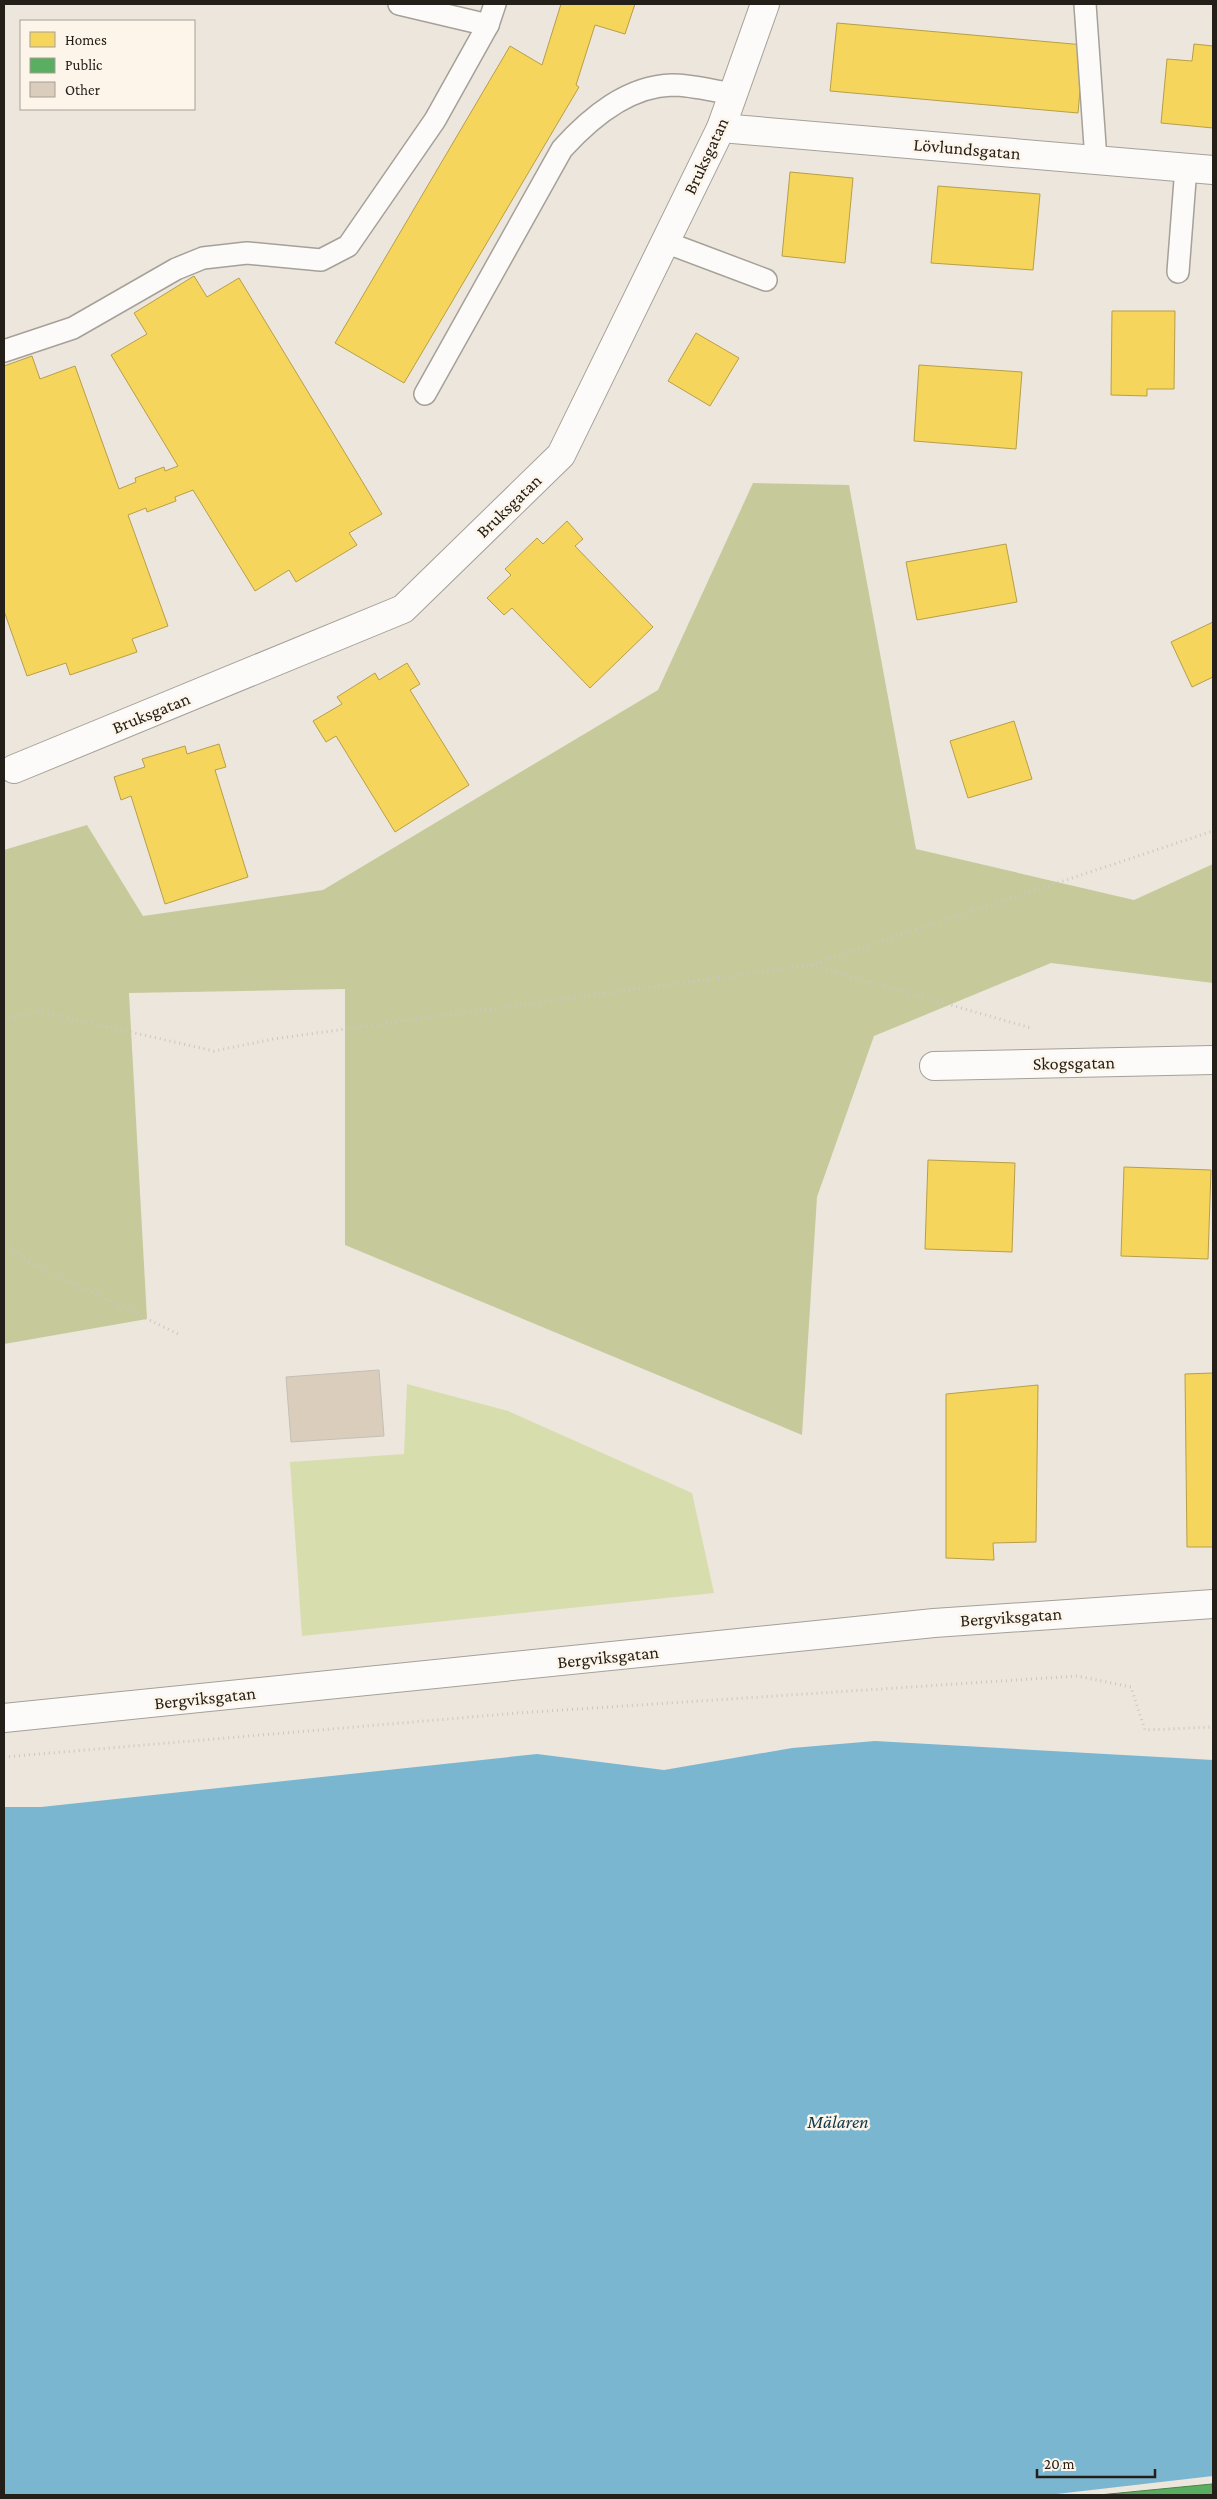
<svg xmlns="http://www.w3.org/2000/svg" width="1217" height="2499" viewBox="0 0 1217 2499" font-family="'Crimson Pro',serif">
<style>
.green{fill:#d8ddad}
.forest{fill:#c6ca9b}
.water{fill:#7bb6d1}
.homes{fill:#f6d55c;stroke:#b79f48}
.public{fill:#5aae61;stroke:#4a834b}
.building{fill:#dacdbb;stroke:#c4bfb7}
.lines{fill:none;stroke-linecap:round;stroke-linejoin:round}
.lane-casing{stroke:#a5a098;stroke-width:24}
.street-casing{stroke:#a5a098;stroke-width:30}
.path{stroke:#c9c7c3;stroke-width:3;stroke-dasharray:1 4;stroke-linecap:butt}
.lane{stroke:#fcfbfa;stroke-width:21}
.street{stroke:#fcfbfa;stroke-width:28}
.labels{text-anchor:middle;stroke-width:5;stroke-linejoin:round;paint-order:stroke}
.street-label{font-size:18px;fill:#242019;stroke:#fdf5ea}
.water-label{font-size:19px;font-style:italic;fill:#11384a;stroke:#fdf5ea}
</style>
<rect width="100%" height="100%" fill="#ede6dc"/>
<polygon class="green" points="407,1384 508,1411 692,1493 714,1593 302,1636 290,1462 404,1454"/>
<polygon class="forest" points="753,483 849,485 916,849 1134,900 1213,864 1213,983 1051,963 874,1036 817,1197 802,1435 345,1245 345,989 129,993 147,1319 4,1344 4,850 87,825 143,916 323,890 658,690"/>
<polygon class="water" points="875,1741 1213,1760 1213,2476 1048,2495 4,2495 4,1807 41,1807 537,1754 664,1770 792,1748"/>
<g class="homes">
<polygon points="561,4 635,4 625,34 595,25 576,85 579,87 404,383 335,343 510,46 542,65"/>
<polygon points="837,23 1084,45 1078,113 830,91"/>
<polygon points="1194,44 1213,46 1213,128 1161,123 1167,59 1192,61"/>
<polygon points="790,172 853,178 845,263 782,256"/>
<polygon points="938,186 1040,194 1033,270 931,263"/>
<polygon points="194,276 207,297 239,278 382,514 349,533 357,545 296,582 289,570 255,591 193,490 175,497 176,501 147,512 146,508 128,515 168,626 132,639 137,652 70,675 66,663 27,676 4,611 4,366 32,356 40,379 75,366 119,489 136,482 135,478 164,467 165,471 178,466 111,355 147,334 134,313"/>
<polygon points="1112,311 1175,311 1174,389 1147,389 1147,396 1111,395"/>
<polygon points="696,333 739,358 710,406 668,381"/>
<polygon points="919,365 1022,372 1016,449 914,441"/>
<polygon points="567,521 583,539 575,546 653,627 590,688 512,608 504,615 487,598 511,575 505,569 537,538 543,544"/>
<polygon points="1006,544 1017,602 917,620 906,562"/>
<polygon points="1213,622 1213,677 1192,687 1171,642"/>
<polygon points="407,663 420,684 410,690 469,785 395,832 336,736 326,742 313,721 342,704 337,697 375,673 379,680"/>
<polygon points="1014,721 1032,779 968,798 950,741"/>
<polygon points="219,744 226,767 215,770 248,877 165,904 131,796 121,800 114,777 145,767 142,759 185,746 187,754"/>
<polygon points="928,1160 1015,1163 1012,1252 925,1249"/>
<polygon points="1124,1167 1211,1170 1208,1259 1121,1256"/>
<polygon points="1213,1373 1213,1547 1187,1547 1185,1374"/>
<polygon points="1038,1385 1036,1542 993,1543 994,1560 946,1558 946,1394"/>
</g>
<polygon class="public" points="1212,2484 1213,2495 1099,2495"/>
<polygon class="building" points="379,1370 384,1436 291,1442 286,1377"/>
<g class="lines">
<g class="lane-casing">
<g id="lane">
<polyline points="399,4 488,25"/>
<polyline points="1085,4 1096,160"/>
<polyline points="665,242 766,280"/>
<polyline points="1178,272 1186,167"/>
<polyline points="4,351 73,328 176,269 203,258 247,253 321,260 348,246 435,120 488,25 495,4"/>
<path d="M425,394L562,149C591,117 628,86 672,85C692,85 714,91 733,94"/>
</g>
</g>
<g class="street-casing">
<g id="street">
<polyline points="721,128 1213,170"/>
<polyline points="14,769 403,609 561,455 721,128 765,4"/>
<polyline points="934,1066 1213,1060"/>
<polyline points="4,1718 934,1623 1213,1604"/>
</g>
</g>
<g class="path">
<polyline points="811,965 1213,831"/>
<polyline points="4,1020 38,1011 214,1051 273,1039 811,965 1031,1028"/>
<polyline points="4,1244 28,1261 178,1334"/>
<polyline points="4,1757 518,1713 1077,1676 1131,1687 1145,1730 1213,1727"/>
</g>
<use href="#lane" class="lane"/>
<use href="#street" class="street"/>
</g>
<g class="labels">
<g class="street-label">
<text transform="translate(967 149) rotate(5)" y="6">Lövlundsgatan</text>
<text transform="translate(706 156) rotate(-65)" y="6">Bruksgatan</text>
<text transform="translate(509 506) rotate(-44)" y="6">Bruksgatan</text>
<text transform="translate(151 713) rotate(-22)" y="6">Bruksgatan</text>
<text transform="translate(1074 1063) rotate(-1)" y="6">Skogsgatan</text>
<text transform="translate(1011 1617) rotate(-4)" y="6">Bergviksgatan</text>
<text transform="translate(608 1657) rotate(-6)" y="6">Bergviksgatan</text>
<text transform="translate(205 1698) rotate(-6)" y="6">Bergviksgatan</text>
</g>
<g class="water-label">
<text x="838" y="2128">Mälaren</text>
</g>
</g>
<rect width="1217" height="2499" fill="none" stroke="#242019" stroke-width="10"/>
<rect x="20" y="20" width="175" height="90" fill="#fdf5ea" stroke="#a6a096"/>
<rect x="30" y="32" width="25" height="15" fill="#f6d55c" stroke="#a6a096"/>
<text x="65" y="45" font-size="15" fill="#242019">Homes</text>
<rect x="30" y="58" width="25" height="15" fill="#5aae61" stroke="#a6a096"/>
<text x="65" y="70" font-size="15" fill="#242019">Public</text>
<rect x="30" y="82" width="25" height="15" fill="#dacdbb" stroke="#a6a096"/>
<text x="65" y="95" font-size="15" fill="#242019">Other</text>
<path d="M1037 2469v8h118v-8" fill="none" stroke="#242019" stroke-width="2.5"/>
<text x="1044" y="2469" font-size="15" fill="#242019" stroke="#fdf5ea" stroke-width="4" paint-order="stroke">20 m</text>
</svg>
